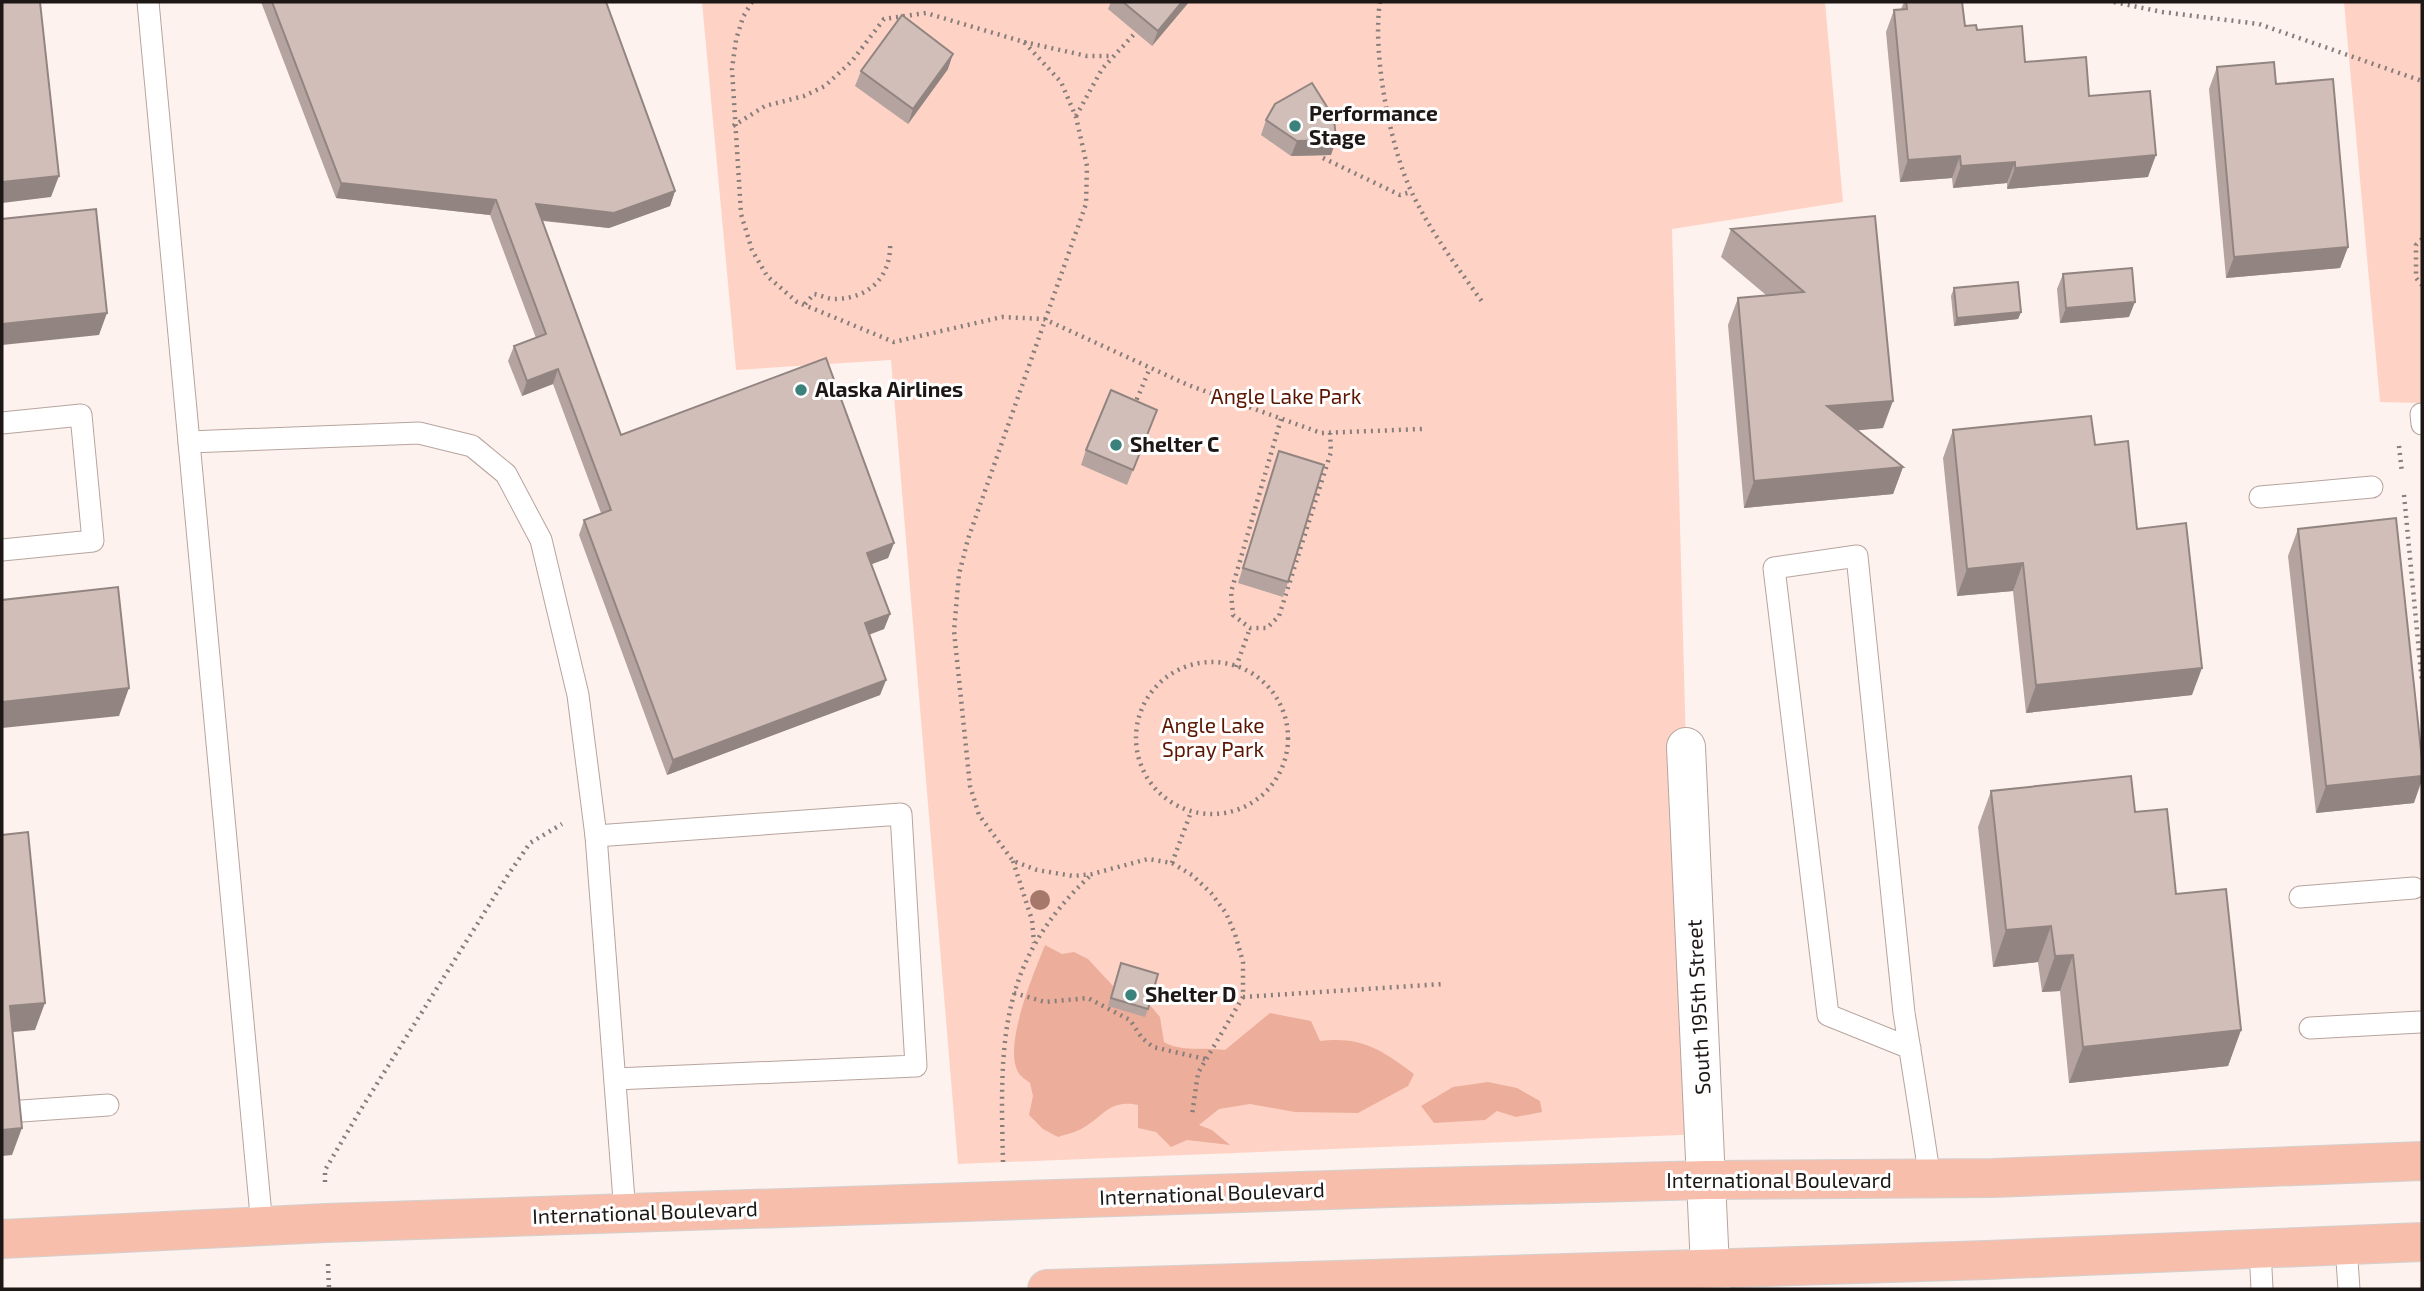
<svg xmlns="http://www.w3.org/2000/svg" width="2424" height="1291" viewBox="0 0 2424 1291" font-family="'Exo 2',sans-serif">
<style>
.green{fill:#fed3c5}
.forest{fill:#ecae9b}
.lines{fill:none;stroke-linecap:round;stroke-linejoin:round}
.lane-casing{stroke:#b7a49e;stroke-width:23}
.street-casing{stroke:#b7a49e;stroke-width:40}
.primary-casing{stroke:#d2d1d0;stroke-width:40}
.path{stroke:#877e7b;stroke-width:4.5;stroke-dasharray:2 5;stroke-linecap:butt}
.lane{stroke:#fff;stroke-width:21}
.street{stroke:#fff;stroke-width:38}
.primary{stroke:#f8beac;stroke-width:38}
.tree{fill:#a5786b}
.wall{fill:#b4a39e}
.shaded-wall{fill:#928581}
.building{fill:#d1beb8;stroke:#928581;stroke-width:2}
.poi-dot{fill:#3b827c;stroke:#fff;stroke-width:2.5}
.labels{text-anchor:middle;stroke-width:6;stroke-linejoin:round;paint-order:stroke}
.poi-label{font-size:21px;font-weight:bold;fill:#1d1715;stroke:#fff;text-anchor:start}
.park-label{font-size:21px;fill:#5c1500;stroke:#fff}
.street-label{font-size:21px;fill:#1d1715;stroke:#fff}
</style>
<rect width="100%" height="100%" fill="#fef2ee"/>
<g class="green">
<polygon points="702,2 1825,2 1843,202 1672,229 1686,747 1705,1134 958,1164 891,360 736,370"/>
<polygon points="2344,2 2422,2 2422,403 2380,402"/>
</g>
<g class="forest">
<path d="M1045,945L1062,954L1074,952L1088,959L1114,987L1149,1004L1160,1017L1164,1042C1180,1052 1205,1047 1225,1050L1270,1013L1311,1021L1320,1041C1362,1036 1382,1050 1414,1074L1408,1086L1358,1113L1295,1112L1250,1104L1219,1109L1199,1125L1212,1130L1230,1145L1187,1140L1171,1147L1156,1132L1138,1128V1105C1108,1099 1104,1117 1081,1129C1074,1133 1066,1134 1058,1137L1043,1129L1029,1115L1033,1096L1030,1083C1026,1080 1020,1076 1018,1072C1003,1045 1034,973 1045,945Z"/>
<polygon points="1488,1082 1517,1088 1540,1101 1542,1112 1516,1117 1497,1111 1485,1120 1434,1123 1421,1106 1453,1087"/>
</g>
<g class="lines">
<g class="lane-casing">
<g id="lane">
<polyline points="148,2 262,1226"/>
<polyline points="2421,414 2422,424"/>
<polyline points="2,423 81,415 93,541 2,550"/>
<polyline points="189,442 419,433 472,446 506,474 541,540 578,695 596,836 625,1213"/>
<polyline points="2260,497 2372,487"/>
<polyline points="596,836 901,814 916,1066 615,1079"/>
<polyline points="2300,897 2414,888"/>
<polyline points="2310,1028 2420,1022"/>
<path d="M1910,1048L1828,1015L1774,568L1857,556L1904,1013C1913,1069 1922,1124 1930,1180"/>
<polyline points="7,1112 108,1105"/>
<polyline points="2346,1246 2349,1289"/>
<polyline points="2260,1249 2262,1289"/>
</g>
</g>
<g class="street-casing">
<polyline id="street" points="1686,747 1711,1289"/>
</g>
<g class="primary-casing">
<g id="primary">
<polyline points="2,1239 326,1223 1391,1188 1708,1180 1993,1178 2422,1161"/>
<polyline points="1047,1289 1987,1260 2422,1242"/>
</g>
</g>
<g class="path">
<polyline points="752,2 743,17 736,40 732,69 741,214 752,250 767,276 797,302 894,342 1002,317 1044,319 1188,385 1321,433 1422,429"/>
<path d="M1380,2C1372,52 1390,149 1413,195C1432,234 1458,268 1483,303"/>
<polyline points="2114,2 2162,12 2259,24 2422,81"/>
<polyline points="1024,42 1087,56 1111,56"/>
<polyline points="1076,116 1102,69 1136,32"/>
<polyline points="733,126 765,106 804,96 825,86 852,61 884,19 926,13 1024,42 1061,82 1076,117 1087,166 1086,204 968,539 959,574 954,631 970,786 979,815 1013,861 1037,870 1073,876 1092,874 1148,859 1172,863 1192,875 1211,893 1226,913 1235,934 1243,962 1243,997 1198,1073 1192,1115"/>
<polyline points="1323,158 1400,195 1411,192"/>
<polyline points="2422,239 2416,245 2416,278 2422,285"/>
<path d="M805,304L814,294C821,295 829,300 836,299C871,298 892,275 890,241"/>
<polyline points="1134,406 1150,368"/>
<polyline points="1281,419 1231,592 1233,615 1250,628 1267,628 1279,616 1331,452 1330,433"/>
<polyline points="2399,446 2402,473"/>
<polyline points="2404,495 2422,683"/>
<circle cx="1212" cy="738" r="76"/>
<polyline points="1236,667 1250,628"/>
<polyline points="1013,861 1032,920 1034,943"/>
<polyline points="1172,863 1191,812"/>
<polyline points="1014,993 1045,1002 1088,998 1130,1020 1142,1038 1153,1047 1205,1059"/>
<polyline points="1243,997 1443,984"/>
<path d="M1003,1162C1000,1043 998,961 1091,875"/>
<polyline points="325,1182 325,1170 358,1114 508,875 530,843 562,824"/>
<polyline points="328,1264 329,1289"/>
</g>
<use href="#lane" class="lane"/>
<use href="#street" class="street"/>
<use href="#primary" class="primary"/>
</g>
<circle class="tree" cx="1040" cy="900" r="10"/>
<g class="wall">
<polygon points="261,2 606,2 675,191 670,206 609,228 542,221 621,435 894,543 888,558 871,564 890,614 884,629 869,635 886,680 880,695 667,775 579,535 584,520 601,513 553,384 522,396 508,361 514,346 536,338 490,215 336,198"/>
<polygon points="1111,2 1189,2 1152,46 1108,9"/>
<polygon points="1904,2 1962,2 1965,26 1977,30 2025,62 2089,96 2148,177 2007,189 2007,183 1953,188 1952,178 1900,182 1886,32 1894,10 1901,9"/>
<polygon points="2217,67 2276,84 2348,247 2340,268 2226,278 2209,89"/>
<polygon points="948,69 908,124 855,86 861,71"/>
<polygon points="1266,120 1336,140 1331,155 1291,156 1261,135"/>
<polygon points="1875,216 1883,428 1857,430 1903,467 1893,494 1744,508 1728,325 1738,298 1766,295 1721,257 1731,229"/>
<polygon points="2063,274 2129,317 2060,323 2057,289"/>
<polygon points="1954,288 2021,312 2018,319 1954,326 1951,296"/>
<polygon points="1157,410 1127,485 1081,465 1086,450"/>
<polygon points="1953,430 2095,445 2137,529 2192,695 2026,713 2013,591 1957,596 1943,458"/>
<polygon points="1279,451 1288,582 1283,597 1238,583"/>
<polygon points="2298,529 2414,803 2316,813 2288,556"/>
<polygon points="1991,791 2135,812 2241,1030 2228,1066 2069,1083 2060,991 2042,992 2038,962 1993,967 1978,827"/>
<polygon points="1118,971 1148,1009 1145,1017 1108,1006"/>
</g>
<g class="shaded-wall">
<polygon points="1182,2 1189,2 1152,46 1158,31"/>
<polygon points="953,54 948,69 908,124 913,109"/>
<polygon points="1336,140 1331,155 1291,156 1297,141"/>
<polygon points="2156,155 2148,177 2007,189 2015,168"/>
<polygon points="1960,156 1952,178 1900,182 1908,160"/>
<polygon points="2015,162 2007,183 1953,188 1961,166"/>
<polygon points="59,176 51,197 2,203 2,182"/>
<polygon points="341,183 496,200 490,215 336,198"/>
<polygon points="675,191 670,206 609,228 531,219 536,204"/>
<polygon points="2348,247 2340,268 2226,278 2234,257"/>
<polygon points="2135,302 2129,317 2060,323 2066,308"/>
<polygon points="2021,312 2018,319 1954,326 1957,318"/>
<polygon points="107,313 99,335 2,345 2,324"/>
<polygon points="558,369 553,384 522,396 527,381"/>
<polygon points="1893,401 1883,428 1817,434 1827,406"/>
<polygon points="1903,467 1893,494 1744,508 1754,481"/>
<polygon points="894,543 888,558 862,568 867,553"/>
<polygon points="2023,563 2013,591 1957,596 1967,569"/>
<polygon points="890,614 884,629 859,638 865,623"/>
<polygon points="2202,668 2192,695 2026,713 2036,685"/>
<polygon points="886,680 880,695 667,775 673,760"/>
<polygon points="129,688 119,716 2,728 2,702"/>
<polygon points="2422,776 2422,780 2414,803 2316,813 2326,786"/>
<polygon points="2051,926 2038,962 1993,967 2006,930"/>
<polygon points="2073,955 2060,991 2042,992 2055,956"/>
<polygon points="45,1003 35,1030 2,1033 10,1006"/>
<polygon points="2241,1030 2228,1066 2069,1083 2083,1047"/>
<polygon points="22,1128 12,1155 2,1156 2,1130"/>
</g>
<g class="building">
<polygon points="2,2 40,2 59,176 2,182"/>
<polygon points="272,2 606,2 675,191 614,213 536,204 621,435 826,358 894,543 867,553 890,614 865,623 886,680 673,760 584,520 611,510 558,369 527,381 514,346 546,334 496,200 341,183"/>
<polygon points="1123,2 1182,2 1158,31"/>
<polygon points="1906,2 1962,2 1965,26 1976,25 1977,30 2022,26 2025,62 2086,57 2089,96 2150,91 2156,155 2015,168 2015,162 1961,166 1960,156 1908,160 1894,10 1907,9"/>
<polygon points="902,15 953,54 913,109 861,71"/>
<polygon points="2274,62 2276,84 2333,79 2348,247 2234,257 2217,67"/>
<polygon points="1312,83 1334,118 1336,140 1297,141 1266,120 1275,104"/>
<polygon points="96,209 107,313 2,324 2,219"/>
<polygon points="1875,216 1893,401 1827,406 1903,467 1754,481 1738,298 1804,292 1731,229"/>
<polygon points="2132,268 2135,302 2066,308 2063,274"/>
<polygon points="2018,282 2021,312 1957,318 1954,288"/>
<polygon points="1111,390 1157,410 1133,470 1086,450"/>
<polygon points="2091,416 2095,445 2128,441 2137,529 2186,523 2202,668 2036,685 2023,563 1967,569 1953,430"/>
<polygon points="1279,451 1324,465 1288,582 1243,568"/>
<polygon points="2396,518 2422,760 2422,776 2326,786 2298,529"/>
<polygon points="118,587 129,688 2,702 2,600"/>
<polygon points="2131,776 2135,812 2167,809 2176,894 2226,889 2241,1030 2083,1047 2073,955 2055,956 2051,926 2006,930 1991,791"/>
<polygon points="28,832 45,1003 10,1006 22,1128 2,1130 2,835"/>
<polygon points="1121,963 1158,974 1148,1009 1111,998"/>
</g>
<g class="poi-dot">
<circle cx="1295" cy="126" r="7"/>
<circle cx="801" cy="390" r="7"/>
<circle cx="1116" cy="445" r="7"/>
<circle cx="1131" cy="995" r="7"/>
</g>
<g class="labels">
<g class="poi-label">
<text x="1309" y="121">Performance<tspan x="1309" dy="24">Stage</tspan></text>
<text x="815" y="397">Alaska Airlines</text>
<text x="1130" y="452">Shelter C</text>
<text x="1145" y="1002">Shelter D</text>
</g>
<g class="park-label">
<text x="1286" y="404">Angle Lake Park</text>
<text x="1213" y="733">Angle Lake<tspan x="1213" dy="24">Spray Park</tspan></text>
</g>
<g class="street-label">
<text transform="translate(1699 1007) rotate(-93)" y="7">South 195th Street</text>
<text x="1779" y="1188">International Boulevard</text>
<text transform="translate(1212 1194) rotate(-2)" y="7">International Boulevard</text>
<text transform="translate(645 1213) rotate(-2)" y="7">International Boulevard</text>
</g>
</g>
<rect width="2424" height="1291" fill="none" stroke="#1d1715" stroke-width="7"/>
</svg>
